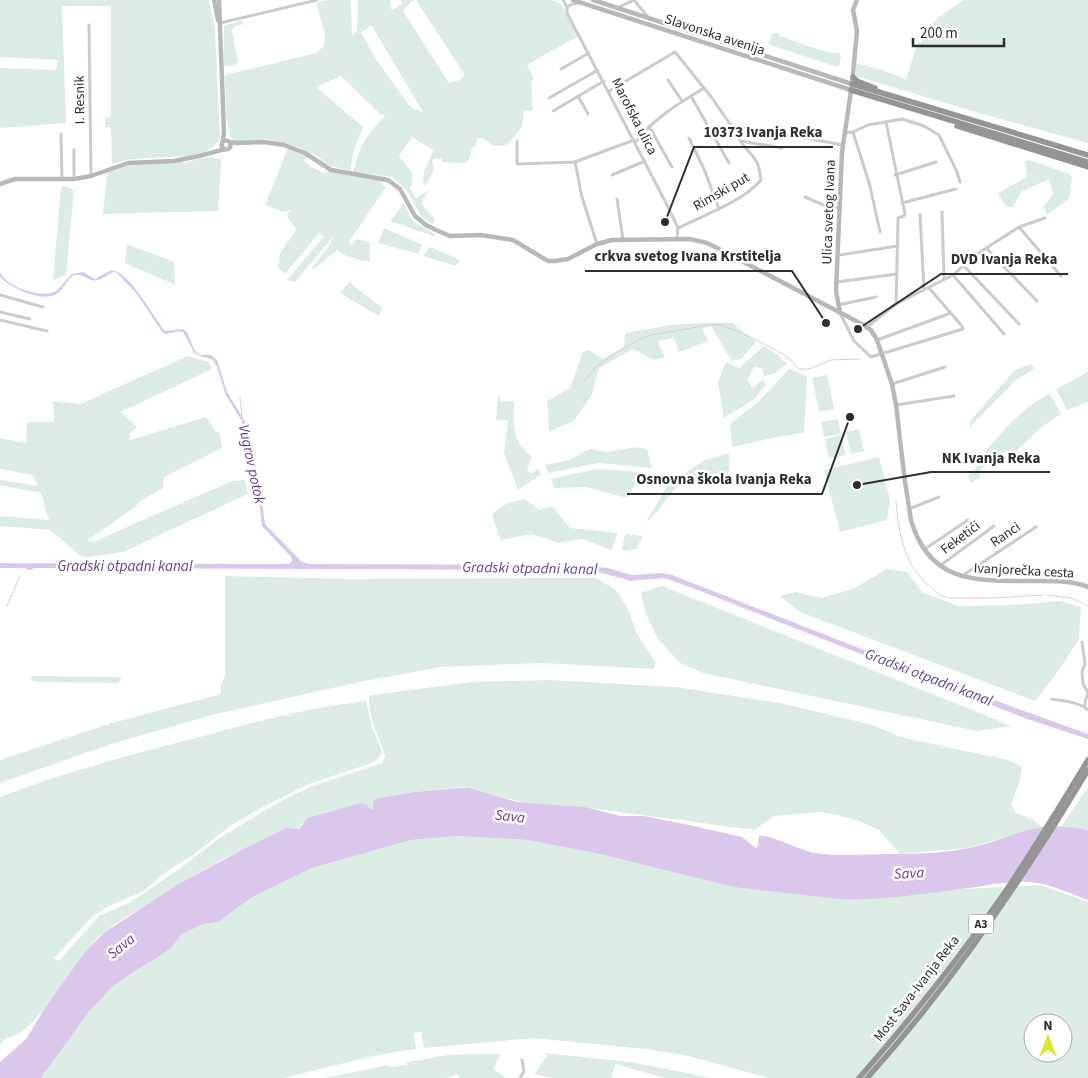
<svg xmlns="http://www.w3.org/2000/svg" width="1088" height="1078" viewBox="0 0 1088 1078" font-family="'Source Sans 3',sans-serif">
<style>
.green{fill:#dbece5;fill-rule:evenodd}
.water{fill:#dbc7ec}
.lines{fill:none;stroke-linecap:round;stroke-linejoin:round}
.stream{stroke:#dbc7ec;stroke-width:1}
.street{stroke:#cbcbcb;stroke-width:3}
.secondary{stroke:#b8b8b8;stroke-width:4.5}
.highway{stroke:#959595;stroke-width:5.5}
.labels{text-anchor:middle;stroke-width:5;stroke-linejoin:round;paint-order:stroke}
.shield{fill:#fff;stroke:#6d6d6d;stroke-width:1}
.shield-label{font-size:12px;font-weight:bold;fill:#2e2e2e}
.street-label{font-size:14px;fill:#2e2e2e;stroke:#fff}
.water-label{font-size:15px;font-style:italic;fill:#6a3a91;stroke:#fff}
.leader{fill:none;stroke:#2e2e2e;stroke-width:2}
.callout-dot{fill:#2e2e2e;stroke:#fff;stroke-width:2}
.callout-label{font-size:15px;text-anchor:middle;font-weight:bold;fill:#2e2e2e;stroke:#fff;stroke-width:5;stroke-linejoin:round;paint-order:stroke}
</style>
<rect width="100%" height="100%" fill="#fff"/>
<g class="green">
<polygon points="0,0 209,0 215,30 220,140 207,151 190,156 131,159 112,164 111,127 105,127 105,118 111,117 111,6 62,6 66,123 0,128 0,68 56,70 58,60 0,57"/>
<path d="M327,0H351L352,36L357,31L358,0H391L390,7L392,10L402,4L401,0H551C559,3 564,3 565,12L578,36L527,65L534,79L531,81L533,110L524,111L522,127L507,145L494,146L482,138L477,139L476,145L472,148L469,160L464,163L442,162V159L435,158L432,160C435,170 432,178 425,185H423L424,171L432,154L433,150L412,137L399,156C408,168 417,173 410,188L416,198L428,191L421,203L434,218V224L422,218L407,191L392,177L353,172C360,145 366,136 385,116L380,114L341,76L316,87L363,127L354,149L350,171L328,165L317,156L298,147L266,139L237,142L230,137L226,115L225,75L316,53L324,46L325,35L316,3ZM416,0L463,72L464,76L460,80L449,83L403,11L411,2ZM372,26L423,112L412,108L408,104L376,59L361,32Z"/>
<path d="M964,0H1088V143L979,113L856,76V63L882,70L906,79L918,42L921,43C927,22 947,11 964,0Z"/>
<polygon points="242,20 243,24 234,27 232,31 238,61 236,65 227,66 224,65 224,26"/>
<path d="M774,33H780L779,36C793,40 826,54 839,53L841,55L840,64L837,67L770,45L769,43L772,34Z"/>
<polygon points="288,148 307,156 304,161 311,167 326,174 327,172 331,171 381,180 381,183 386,187 349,242 353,245 356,239 370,243 370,262 348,257 337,250 314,269 312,268 328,248 334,235 295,282 287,280 324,237 319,233 285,274 277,266 279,264 280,254 296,230 287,216 289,211 294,213 289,210 283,212 265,205"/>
<polygon points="209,157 221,159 221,162 218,211 103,214 107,173 123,166 182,162 185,164 186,162"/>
<polygon points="1029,160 1069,174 1072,177 1069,199 1047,215 1044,206 1053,194 1049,179 1021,192 1013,207 1006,207 998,193 1027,177 1025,161"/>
<polygon points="64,186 74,190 66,275 53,280 61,187"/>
<polygon points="404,203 412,220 435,234 433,236 390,221"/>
<polygon points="384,228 422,245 418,254 378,243"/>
<polygon points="127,244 174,262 175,285 125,263"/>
<polygon points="430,247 460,260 456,266 423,256"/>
<polygon points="349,282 382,308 379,316 340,293"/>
<polygon points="703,323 733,323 756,342 741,359 732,361 711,326 702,329 709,341 679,352 674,338 657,341 665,357 654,360 633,349 599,368 592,394 574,421 549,432 547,401 570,388 583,352 588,350 603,359 624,347 625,333 671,325"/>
<polygon points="764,346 778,355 787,364 775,373 764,376 762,368 754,367 748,379 752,388 763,379 766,385 753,400 724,418 718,382 726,362 739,368"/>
<polygon points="188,356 209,362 212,369 121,412 137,427 130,433 130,440 206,417 214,429 220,434 222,448 164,477 163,488 140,501 135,507 88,540 93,542 232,481 245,480 248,494 123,552 89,557 82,557 50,530 0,526 0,516 49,520 41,493 0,485 0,480 38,486 33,475 0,469 0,438 26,443 27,422 54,422 53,401 80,404"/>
<polygon points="1031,364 1034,369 1016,380 970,427 970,421 1015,370"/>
<polygon points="789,369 807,376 804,433 777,437 732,447 730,424 758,402"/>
<polygon points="1088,372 1088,402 1067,410 1056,389"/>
<polygon points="827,375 834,409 819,412 812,378"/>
<path d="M498,394L502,402L514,401C514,423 511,442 532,456L527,470L532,474L538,468L541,474L518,490L504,453L508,420H496Z"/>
<path d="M1050,394L1061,414L1039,429L1012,455L1006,450L979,471L980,477L971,483L968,476L977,467L976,461C999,437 1019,408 1050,394Z"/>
<polygon points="838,419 841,434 824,437 821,422"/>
<polygon points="859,429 864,451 851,454 846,432"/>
<polygon points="841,435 846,455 829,459 825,439"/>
<polygon points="636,447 647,449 652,468 599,463 548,473 545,465 569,460 589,449 607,452"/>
<path d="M729,453V472C712,474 686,476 674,490C664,501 659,513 646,522L668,485L703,461Z"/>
<polygon points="879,457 890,500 887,520 840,532 824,470"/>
<polygon points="596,469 642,472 627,498 586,487 555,488 551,479"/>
<polygon points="524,499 540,510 552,506 570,528 618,533 611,550 583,539 559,543 531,534 500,540 492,514 506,504"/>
<polygon points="625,534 643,536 636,549 623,551 622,548"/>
<polygon points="887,569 907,572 923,593 959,606 1012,605 1059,601 1081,607 1079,639 1059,670 1035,701 800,612 780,596 795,592 822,598 855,588"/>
<polygon points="225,576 351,579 596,578 616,590 627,607 637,634 656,663 653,669 542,663 441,667 355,683 212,715 108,745 0,783 0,760 112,723 221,694 221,685 225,675"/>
<polygon points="662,586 1012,726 977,731 703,673 680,663 658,639 646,614 641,593"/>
<polygon points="32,676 122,677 120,681 117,683 35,682 31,680"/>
<path d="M550,680L676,687L780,703L873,725L900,737L1008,760L1022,767L1019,784L1011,804L1016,813L1032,819L1042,827L967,848L900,854L879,830L854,819L821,812L774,816L755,830L574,806L525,803L463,787L414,792L379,798L373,801V809L369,808L364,803L327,812L303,822L297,830L293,828C278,834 262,840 247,847C213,863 180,884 148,904C130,915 109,926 95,941C74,963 35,1036 6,1038L0,1045V797C65,772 132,754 200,737C255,722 310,707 366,701L372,727L382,752L378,759L372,763L309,784L259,809L230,826L193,855L166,872L142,892L107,907L92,917L54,958L59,961L99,916L131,902L182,867L218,839L254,817L281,801L310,787L382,763L385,756C380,737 368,718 369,697L372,695L472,682Z"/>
<polygon points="1088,787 1088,831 1061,827"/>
<path d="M458,836L529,840L600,854L676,872L757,889L855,899L960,889L1041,885L1088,902V1078H769L688,1056L645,1049L534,1038L424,1048L421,1032L414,1033L416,1049L382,1054L283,1078H41L88,1013L112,987L132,973L160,956L171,948L181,935L203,924L218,922L251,898L312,868L411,840ZM1033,1023H1063V1053H1033Z"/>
<polygon points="544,1053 631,1062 711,1078 665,1078 615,1064 611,1078 553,1078 534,1074 547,1056"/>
<polygon points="478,1054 501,1054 493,1069 506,1078 460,1078 457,1074 447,1078 325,1078 389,1065 390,1067 407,1065 407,1062 448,1055"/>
</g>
<g class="water">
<path d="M111,270C130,271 153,317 165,331L183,329L187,332L194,349L197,353L201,355H211L217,360L227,392L246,423L250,452L258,473L265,524L302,562L309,564L579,565L607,568L632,575L662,573L672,575L972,692L1088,734V739L1027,719L695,589L664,578L631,581L602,573L559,570L34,568L31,570L25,569L26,568H0V563L289,564L292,561L291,557L262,526L256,478L245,448L242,421L226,396L217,367L213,360L195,354L183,332C176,330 169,336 163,333L136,293L116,272C108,272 105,279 98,280C89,283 85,273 74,275C67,280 64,288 58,293C43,304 11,288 0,277V272C6,287 41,299 56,291C62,287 66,278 72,274L83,272L95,279Z"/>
<path d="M458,788H469L517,802L585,807L621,816H644L689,825L742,837L756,848L758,846L759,836C767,834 799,849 810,852C832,857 866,854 890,854C915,854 952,853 977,846C999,841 1020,830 1043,827C1056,825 1071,828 1084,829L1088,831V900C1072,894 1054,886 1037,883C1016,879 991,885 969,888C927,893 883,901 840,899L734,887L600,854L528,840L458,836L411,840L312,868L251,898L218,922L203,924L181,935L171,948L160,956L132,973L112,987L88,1013L41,1078H0V1062L26,1039L45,1008L85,952L105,932L177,885L247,847L287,828L299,829L307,818L361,803L366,804L369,808L373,809V801L379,798L414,792Z"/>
</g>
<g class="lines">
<g class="stream">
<path d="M583,383L596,367L615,353L641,339L651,335L715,324C730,326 779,350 791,360C794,363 796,367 799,369H809L831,360L859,359"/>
<polyline points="240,397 242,416"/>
<path d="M896,501C899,533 903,562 928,585C933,589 937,594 943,596C950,599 959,598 966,598C992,599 1017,596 1043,595"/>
<polyline points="1047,595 1071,598 1088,606"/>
<polyline points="7,606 20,576"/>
</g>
<g class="street">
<polyline points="563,0 567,7 567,13 666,203 678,228 677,238"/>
<polyline points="634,0 648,17"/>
<polyline points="567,7 572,4 581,3"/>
<polyline points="619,7 634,0"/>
<polyline points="220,23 317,0"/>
<polyline points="89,25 91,176"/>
<polyline points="561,69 589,53"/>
<polyline points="668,80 682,101"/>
<path d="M609,91L675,52L712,98L730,124L736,127C736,142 749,149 756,161C760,167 760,174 761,180C744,201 702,216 678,228"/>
<polyline points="578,96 588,114"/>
<polyline points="691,96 729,163"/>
<polyline points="549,98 598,70"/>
<polyline points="553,111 604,81"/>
<polyline points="886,122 905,214 904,216 898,218 898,222 896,304"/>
<polyline points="649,126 672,167"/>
<polyline points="736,127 795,136 843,145"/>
<polyline points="853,132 870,186 880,232"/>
<polyline points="845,133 853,132 868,125 902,119 924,126 939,135 957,172 960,182"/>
<polyline points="61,134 62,179"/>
<polyline points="689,138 704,169 719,209"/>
<polyline points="517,141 517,164 575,162 634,140"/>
<polyline points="741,141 782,148"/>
<path d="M635,143C654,118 678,104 704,88"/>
<polyline points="74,150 74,179"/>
<polyline points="575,162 582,197 597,244"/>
<polyline points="612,175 645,161"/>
<polyline points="895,175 936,162"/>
<polyline points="805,197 828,207 840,208"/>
<polyline points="617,199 623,240"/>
<polyline points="902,203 956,189"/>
<polyline points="942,212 944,280"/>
<polyline points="920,214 924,290"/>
<polyline points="1019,227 1061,276"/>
<polyline points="987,249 1037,301"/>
<polyline points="839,255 898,246"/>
<polyline points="964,266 1019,324"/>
<polyline points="953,275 1004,334"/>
<polyline points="837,282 897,274"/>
<polyline points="0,295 43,307"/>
<polyline points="838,305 876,297"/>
<polyline points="0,312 30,319"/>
<polyline points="840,313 854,341 871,357 963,329 962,326 929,288"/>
<polyline points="0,320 47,331"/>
<polyline points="867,327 896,304 953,275 974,256 1019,227 1045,218"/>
<polyline points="877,340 951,313"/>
<polyline points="892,384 945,367"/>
<polyline points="896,405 954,396"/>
<polyline points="909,509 939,497"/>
<polyline points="925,549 968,520"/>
<polyline points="941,565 994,526"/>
<polyline points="964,577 965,574 1036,527"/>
<polyline points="1082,642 1085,664 1082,672 1083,683 1088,693 1085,702 1085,707"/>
<path d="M1052,699C1063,701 1079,702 1088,710"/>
<polyline points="520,1078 524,1071 522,1060"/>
</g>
<g class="secondary">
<polyline points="214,0 218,20"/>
<polyline points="219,0 224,132 223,141"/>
<polyline points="573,0 851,90"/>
<polyline points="593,0 852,84"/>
<circle cx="226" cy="145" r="4.5"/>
<path d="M230,142L237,143L264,142L284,145L305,153L331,170L388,180L400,189L415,216L426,225L436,230L450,236L481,235L513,240L548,261H555L568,259L597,244L612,240L690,239L707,243L717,248L858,322L871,330L877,340L892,384L896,405L905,482L911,520C931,589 984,580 1043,581C1058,581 1073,581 1088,587"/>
<polyline points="0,184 15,179 74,179 91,176 128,163 174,161 199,156 225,149"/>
<polyline points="840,312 836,291 842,152 852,84 857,31 853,10 857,0"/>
</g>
<g class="highway">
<polyline points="853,77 857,81 875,88"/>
<polyline points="852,84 1088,155"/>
<polyline points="851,90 1088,162"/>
<polyline points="957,126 1088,167"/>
<path d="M859,1078C911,1019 960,957 1005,892C1034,849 1061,804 1088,760"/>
<path d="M867,1078C952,984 1023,879 1088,770"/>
</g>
</g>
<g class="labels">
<rect class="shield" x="968.5" y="914.5" width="25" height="19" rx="4"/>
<g class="shield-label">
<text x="981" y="928">A3</text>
</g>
<g class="street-label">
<text transform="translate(715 34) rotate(18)" y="5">Slavonska avenija</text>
<text transform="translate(79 100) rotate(-91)" y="5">I. Resnik</text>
<text transform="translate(635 116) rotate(63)" y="5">Marofska ulica</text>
<text transform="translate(721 191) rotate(-30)" y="5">Rimski put</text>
<text transform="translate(828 212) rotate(-88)" y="5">Ulica svetog Ivana</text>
<text transform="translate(1005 534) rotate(-34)" y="5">Ranci</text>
<text transform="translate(960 537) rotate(-37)" y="5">Feketići</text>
<text transform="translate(1024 570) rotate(3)" y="5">Ivanjorečka cesta</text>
<text transform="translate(916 988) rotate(-52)" y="5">Most Sava-Ivanja Reka</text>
</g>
<g class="water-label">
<text transform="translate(252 464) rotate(78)" y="5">Vugrov potok</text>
<text x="125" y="571">Gradski otpadni kanal</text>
<text transform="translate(530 568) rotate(1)" y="5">Gradski otpadni kanal</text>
<text transform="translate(929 677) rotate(21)" y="5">Gradski otpadni kanal</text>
<text transform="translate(510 816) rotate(6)" y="5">Sava</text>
<text transform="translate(909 873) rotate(-3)" y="5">Sava</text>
<text transform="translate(121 946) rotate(-39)" y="5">Sava</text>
</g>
</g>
<path class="leader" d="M665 222L694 147H833M826 323L792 271H585M858 329L941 274H1068M857 485L931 472H1050M850 417L822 494H627"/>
<g class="callout-dot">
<circle cx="665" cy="222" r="5"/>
<circle cx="826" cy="323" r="5"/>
<circle cx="858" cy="329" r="5"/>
<circle cx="857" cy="485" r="5"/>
<circle cx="850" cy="417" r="5"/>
</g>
<g class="callout-label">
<text x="763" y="137">10373 Ivanja Reka</text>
<text x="688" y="261">crkva svetog Ivana Krstitelja</text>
<text x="1004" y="264">DVD Ivanja Reka</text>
<text x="991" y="463">NK Ivanja Reka</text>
<text x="724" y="484">Osnovna škola Ivanja Reka</text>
</g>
<g transform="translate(1048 1038)"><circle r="24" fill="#ffffff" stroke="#ababab"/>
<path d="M0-4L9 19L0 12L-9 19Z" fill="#d9e82c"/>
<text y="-8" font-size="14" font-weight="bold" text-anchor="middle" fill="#2e2e2e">N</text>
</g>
<path d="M913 38v8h91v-8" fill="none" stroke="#2e2e2e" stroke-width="2.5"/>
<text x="920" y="38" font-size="15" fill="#2e2e2e" stroke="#ffffff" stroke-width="4" paint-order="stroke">200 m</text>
</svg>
